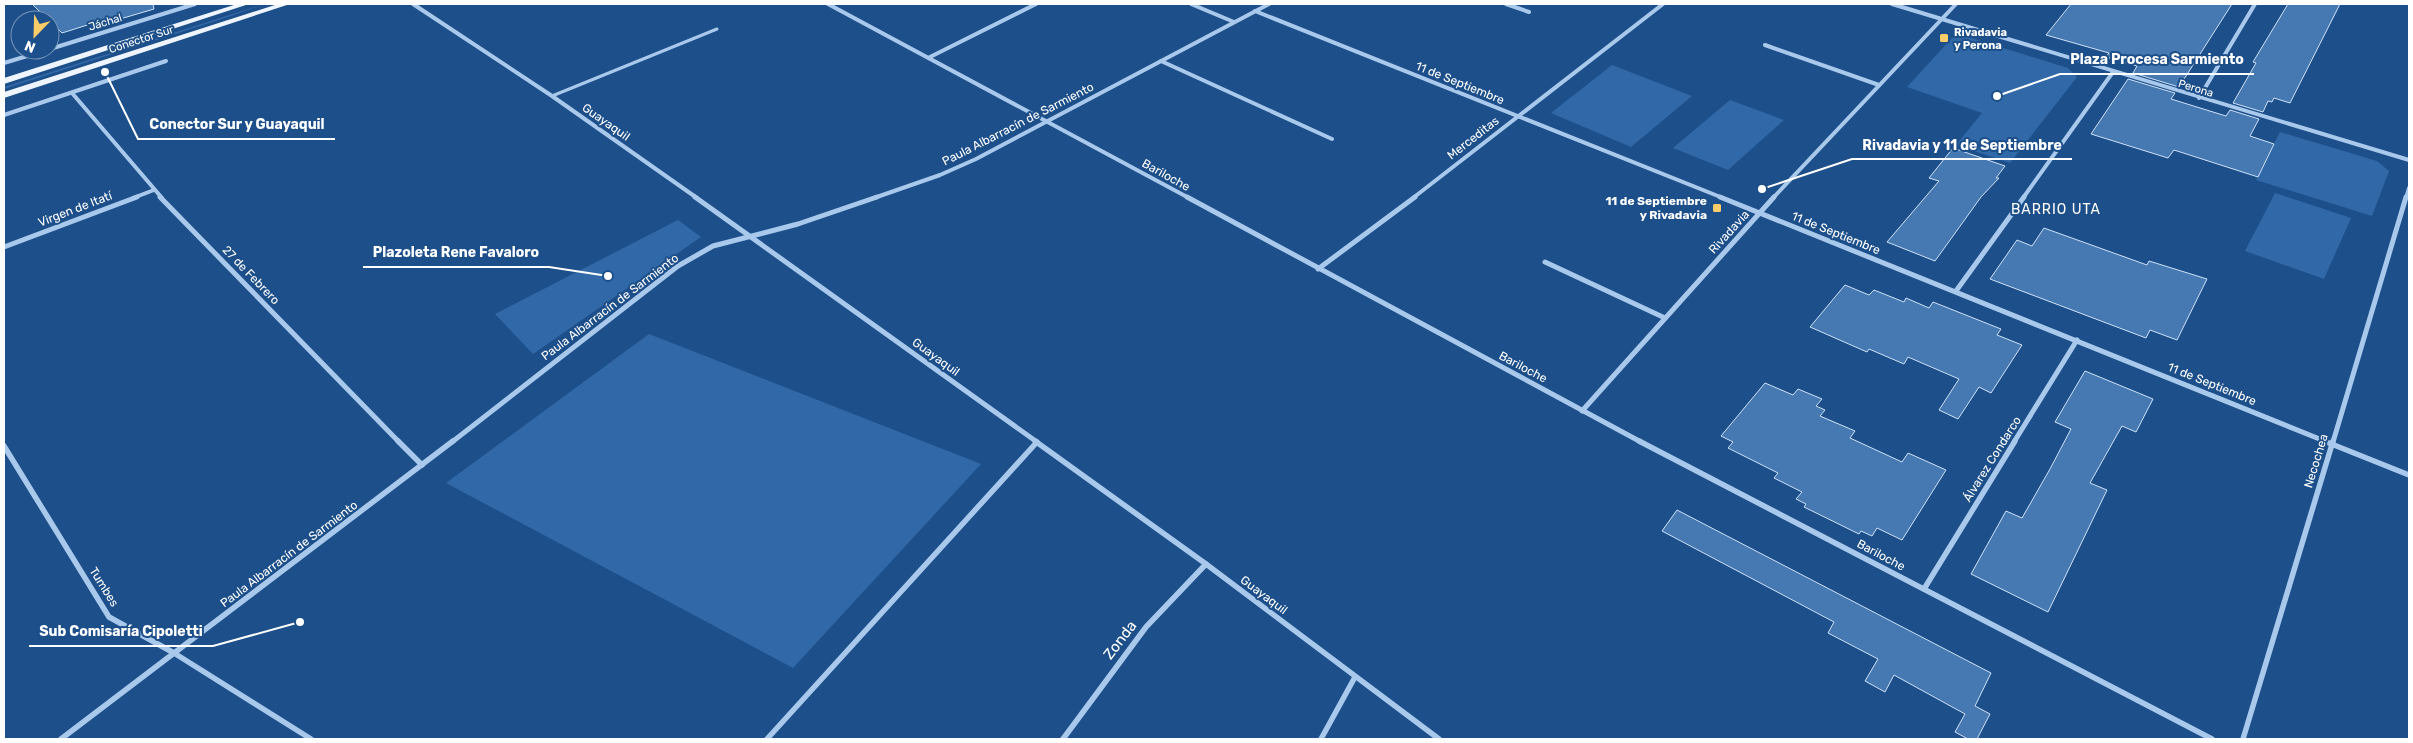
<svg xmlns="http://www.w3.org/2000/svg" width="2413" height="743" viewBox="0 0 2413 743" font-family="Rubik,sans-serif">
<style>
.green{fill:#3169a8}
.building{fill:#4679b2;stroke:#cee2f9}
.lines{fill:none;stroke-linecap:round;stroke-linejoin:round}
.service{stroke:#a9c9ec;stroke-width:3}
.minor-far2{stroke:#a9c9ec;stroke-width:4}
.minor-far1{stroke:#a9c9ec;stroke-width:5}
.minor{stroke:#a9c9ec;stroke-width:5.5}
.primary{fill:#eef5ff;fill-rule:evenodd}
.poi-dot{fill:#fbcd68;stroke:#1d4f8a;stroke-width:2}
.labels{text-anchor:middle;stroke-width:4;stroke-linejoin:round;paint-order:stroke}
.far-street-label{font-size:11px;fill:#fff;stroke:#1d4f8a}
.far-poi-label{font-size:11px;font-weight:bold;fill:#fff;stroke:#1d4f8a;text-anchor:start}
.street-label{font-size:12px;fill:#fff;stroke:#1d4f8a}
.poi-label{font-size:12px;font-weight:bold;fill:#fff;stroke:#1d4f8a;text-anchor:end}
.neighbourhood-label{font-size:14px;letter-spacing:1px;fill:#fff;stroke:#1d4f8a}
.near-street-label{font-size:15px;fill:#fff;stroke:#1d4f8a}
.leader{fill:none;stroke:#fff;stroke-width:2}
.callout-dot{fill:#fff;stroke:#1d4f8a;stroke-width:2}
.callout-label{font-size:14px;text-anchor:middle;font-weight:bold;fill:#fff;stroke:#1d4f8a;stroke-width:4;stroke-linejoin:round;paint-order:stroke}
</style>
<rect width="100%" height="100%" fill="#1d4f8a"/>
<g class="green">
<polygon points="264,4 231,16 4,89 4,87"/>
<polygon points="1968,37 2068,68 2077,77 2010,163 1956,145 1982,113 1907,87 1952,38"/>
<polygon points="1612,65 1692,96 1631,147 1551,113"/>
<polygon points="1730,100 1784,120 1728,170 1673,148"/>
<polygon points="2280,132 2377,161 2389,171 2372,216 2256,180"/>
<polygon points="2275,193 2351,218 2324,279 2245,251"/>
<polygon points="678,220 701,237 533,354 495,314"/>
<polygon points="649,334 981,464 793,668 446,483"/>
</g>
<g class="building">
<polygon points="32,4 153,4 154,9 103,24 100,21 62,33"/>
<polygon points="2071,4 2232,4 2179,87 2133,73 2137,66 2106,57 2109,53 2046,35"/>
<polygon points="2288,4 2340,4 2290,103 2274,98 2272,102 2268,101 2263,112 2233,103 2256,63 2253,62"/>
<polygon points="2128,79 2175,93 2171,99 2226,116 2230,110 2259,119 2250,136 2274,144 2258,177 2174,150 2168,158 2091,134"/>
<polygon points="1953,148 2005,166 1996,178 1999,178 1981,197 1935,261 1887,242 1939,181 1929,178"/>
<polygon points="2044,228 2147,265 2149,261 2207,279 2177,340 2150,330 2146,338 1990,279 2017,240 2032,246"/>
<polygon points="1845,285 1869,295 1874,290 1904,302 1906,298 1929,308 1933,302 2001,329 1997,335 2022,345 1991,393 1979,387 1958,419 1939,410 1959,379 1908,357 1904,364 1869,349 1867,352 1810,327"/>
<polygon points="2085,371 2153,399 2136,432 2122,426 2090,483 2107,490 2048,612 1971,574 2006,511 2022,518 2050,469 2071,429 2055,422"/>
<polygon points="1765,383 1793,395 1798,389 1822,399 1816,406 1825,410 1820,416 1855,431 1850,438 1902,462 1908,453 1946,470 1902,540 1877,528 1872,536 1861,531 1859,534 1804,507 1806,504 1796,499 1802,492 1774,478 1778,473 1728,448 1733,442 1721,436"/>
<polygon points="1677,510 1991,673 1975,706 1990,714 1977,739 1968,739 1955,732 1965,714 1894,675 1885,692 1865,681 1878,659 1828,633 1834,622 1662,531"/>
</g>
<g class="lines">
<polyline class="service" points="552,96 717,29"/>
<g class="minor-far2">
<polyline points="413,4 552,96 697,198"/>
<polyline points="828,4 1189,198"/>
<polyline points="1191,4 1234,22"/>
<polyline points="1506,4 1529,12"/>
<polyline points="1892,4 2409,160"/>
<polyline points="1255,11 1723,198"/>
<polyline points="1765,45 1879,85"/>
<polyline points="50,49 195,4"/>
<polyline points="930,57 1036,4"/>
<polyline points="1161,61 1332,139"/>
<polyline points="4,63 47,50"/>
<polyline points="72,93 162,198"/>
<polyline points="2199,98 2255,4"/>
<polyline points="4,115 166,61"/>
<polyline points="133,198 154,190"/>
<polyline points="874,198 940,175 976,159 1269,4"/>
<polyline points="1413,198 1663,4"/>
<polyline points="1773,198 1956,4"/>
<polyline points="2023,198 2113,72"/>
<polyline points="2406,198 2409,188"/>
</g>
<g class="minor-far1">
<polyline points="160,197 399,442"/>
<polyline points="695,197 1037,442"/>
<polyline points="1187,197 1641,442"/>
<polyline points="1720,197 2327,442"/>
<polyline points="4,247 137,197"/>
<polyline points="1545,262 1665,318"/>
<polyline points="1318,269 1415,197"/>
<polyline points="1956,291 2024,197"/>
<polyline points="1582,411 1774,197"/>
<polyline points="452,442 678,266 713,246 798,224 877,197"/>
<polyline points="2014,442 2077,340"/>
<polyline points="2333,442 2406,197"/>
</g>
<g class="minor">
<polyline points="398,441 422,465"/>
<polyline points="1035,441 1206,564 1439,739"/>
<polyline points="1639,441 2212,739"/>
<polyline points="2324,441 2409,475"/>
<polyline points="4,446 109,617 174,653 311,739"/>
<polyline points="1924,589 2015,441"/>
<polyline points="61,739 453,441"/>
<polyline points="767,739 1037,442"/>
<polyline points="1063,739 1146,627 1206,564"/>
<polyline points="1321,739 1355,677"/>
<polyline points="2243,739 2333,441"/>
</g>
<g class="primary">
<polygon points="237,4 249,4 4,84 4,78"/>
<polygon points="278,4 290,4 4,98 4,92"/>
</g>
</g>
<g class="poi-dot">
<rect x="1939" y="33" width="10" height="10" rx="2.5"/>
<rect x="1712" y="203" width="10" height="10" rx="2.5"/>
</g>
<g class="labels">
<g class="far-street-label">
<text transform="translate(105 22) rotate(-17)" y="4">Jáchal</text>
<text transform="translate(141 39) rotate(-18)" y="4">Conector Sur</text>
<text transform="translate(2196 88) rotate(17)" y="4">Perona</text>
</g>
<g class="far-poi-label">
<text x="1954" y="36">Rivadavia<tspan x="1954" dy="13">y Perona</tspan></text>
</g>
<g class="street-label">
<text transform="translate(1460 83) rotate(22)" y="4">11 de Septiembre</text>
<text transform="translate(606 122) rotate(35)" y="4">Guayaquil</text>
<text transform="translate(1018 124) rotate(-27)" y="4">Paula Albarracín de Sarmiento</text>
<text transform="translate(1473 138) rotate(-38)" y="4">Merceditas</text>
<text transform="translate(1166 175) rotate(29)" y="4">Bariloche</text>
<text transform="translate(75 209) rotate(-21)" y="4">Virgen de Itatí</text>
<text transform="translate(1729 232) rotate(-48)" y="4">Rivadavia</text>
<text transform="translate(1836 233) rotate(22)" y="4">11 de Septiembre</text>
<text transform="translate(251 275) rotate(46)" y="4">27 de Febrero</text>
<text transform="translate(610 307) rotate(-37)" y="4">Paula Albarracín de Sarmiento</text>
<text transform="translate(936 357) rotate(36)" y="4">Guayaquil</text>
<text transform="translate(1523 367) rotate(28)" y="4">Bariloche</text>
<text transform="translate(2212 384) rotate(22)" y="4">11 de Septiembre</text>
<text transform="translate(1992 459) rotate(-58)" y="4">Álvarez Condarco</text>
<text transform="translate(2316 461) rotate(-73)" y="4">Necochea</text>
<text transform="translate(289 554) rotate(-37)" y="4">Paula Albarracín de Sarmiento</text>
<text transform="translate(1881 555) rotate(28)" y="4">Bariloche</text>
<text transform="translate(104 587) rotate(58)" y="4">Tumbes</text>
<text transform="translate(1264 595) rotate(37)" y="4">Guayaquil</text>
</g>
<g class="poi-label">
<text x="1707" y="205">11 de Septiembre<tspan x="1707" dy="14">y Rivadavia</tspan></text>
</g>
<g class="neighbourhood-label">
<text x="2056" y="214">BARRIO UTA</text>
</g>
<g class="near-street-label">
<text transform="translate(1120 640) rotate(-53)" y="5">Zonda</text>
</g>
</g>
<path class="leader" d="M1997 96L2060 74H2254M105 72L138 139H335M1762 189L1852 159H2072M608 276L549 267H363M300 622L213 646H29"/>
<g class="callout-dot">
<circle cx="1997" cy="96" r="5"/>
<circle cx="105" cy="72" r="5"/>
<circle cx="1762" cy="189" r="5"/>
<circle cx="608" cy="276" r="5"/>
<circle cx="300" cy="622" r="5"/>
</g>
<g class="callout-label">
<text x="2157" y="64">Plaza Procesa Sarmiento</text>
<text x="237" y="129">Conector Sur y Guayaquil</text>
<text x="1962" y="150">Rivadavia y 11 de Septiembre</text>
<text x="456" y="257">Plazoleta Rene Favaloro</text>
<text x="121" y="636">Sub Comisaría Cipoletti</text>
</g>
<rect width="2413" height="743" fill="none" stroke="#ffffff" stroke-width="10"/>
<g transform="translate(35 35) rotate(203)"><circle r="24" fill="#1d4f8a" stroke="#7795b9"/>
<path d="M0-4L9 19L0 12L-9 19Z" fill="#fbcd68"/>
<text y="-8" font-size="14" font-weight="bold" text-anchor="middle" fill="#ffffff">N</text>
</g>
</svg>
